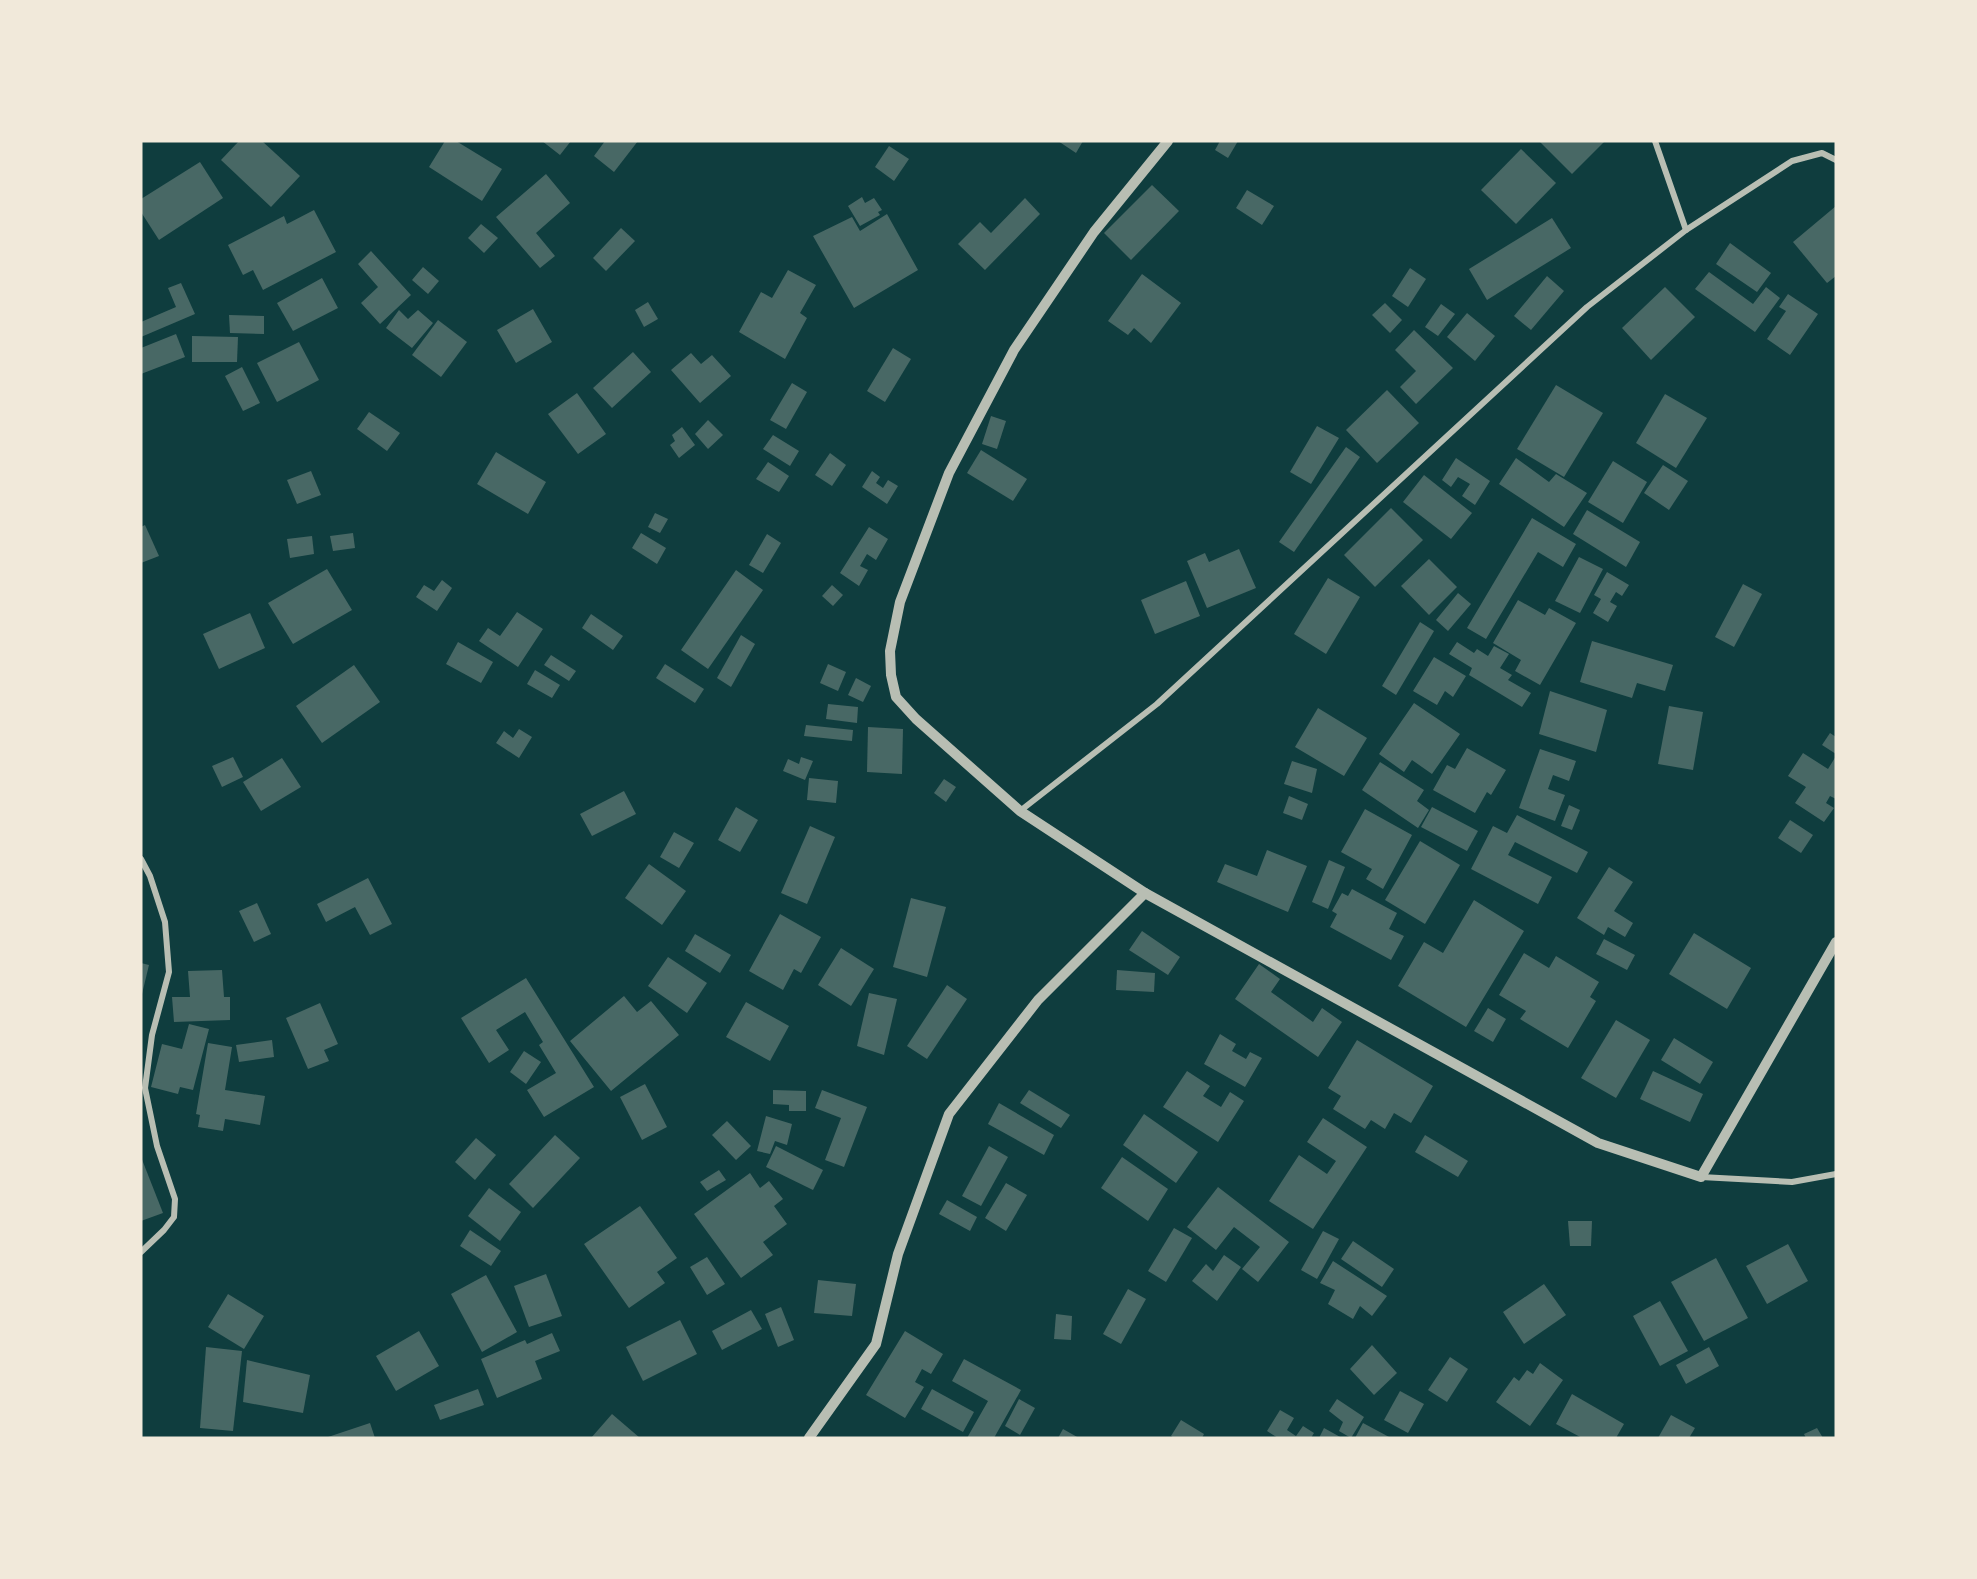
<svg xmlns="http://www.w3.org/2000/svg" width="1977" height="1579" viewBox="0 0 1977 1579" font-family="'Sofia Sans Condensed',sans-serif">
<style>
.building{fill:#486865}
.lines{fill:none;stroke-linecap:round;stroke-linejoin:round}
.minor{stroke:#b8beb3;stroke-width:6}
.tertiary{stroke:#b8beb3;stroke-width:10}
</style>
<rect width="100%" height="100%" fill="#0f3d3e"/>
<g class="building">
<polygon points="239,141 262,141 300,176 271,207 221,160"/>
<polygon points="445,141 456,141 502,169 482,201 429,167"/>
<polygon points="542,141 571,141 560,155"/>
<polygon points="605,141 638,141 614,172 594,156"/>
<polygon points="1058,141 1083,141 1076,153"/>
<polygon points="1220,141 1238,141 1228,158 1215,150"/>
<polygon points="1539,141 1605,141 1572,174"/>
<polygon points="889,146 909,159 894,181 875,167"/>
<polygon points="1521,149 1556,183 1516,224 1481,190"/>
<polygon points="200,162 223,198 159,240 141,212 141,199"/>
<polygon points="546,174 570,203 536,233 555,256 540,268 496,217"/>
<polygon points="1152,185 1179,211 1131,260 1104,233"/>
<polygon points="1247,190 1274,206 1262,225 1236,208"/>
<polygon points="862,197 865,203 874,198 882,210 878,212 880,215 860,226 848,206"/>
<polygon points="1025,198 1040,214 985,270 958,244 980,222 991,233"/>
<polygon points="1836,206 1836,276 1827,283 1793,242"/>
<polygon points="314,210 336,252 263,290 253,270 243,275 228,245 284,216 287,224"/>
<polygon points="887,214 918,270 854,308 813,236 852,217 860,231"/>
<polygon points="1552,218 1571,248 1487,300 1469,269"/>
<polygon points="481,224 498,238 484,253 468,238"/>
<polygon points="621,228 635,241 606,271 593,258"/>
<polygon points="1730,243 1771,273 1757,292 1716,264"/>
<polygon points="371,251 411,295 380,324 361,303 378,287 358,264"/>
<polygon points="423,267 439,281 428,294 412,280"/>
<polygon points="1410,268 1426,279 1408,307 1392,296"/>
<polygon points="788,270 816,285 800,313 807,318 785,359 739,332 761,292 772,298"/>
<polygon points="1709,272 1753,304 1766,287 1780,298 1755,332 1695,289"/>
<polygon points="1142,274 1181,303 1151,343 1134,328 1128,335 1108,321"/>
<polygon points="1547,276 1564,291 1531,330 1514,316"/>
<polygon points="322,278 338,308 293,331 277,303"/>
<polygon points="181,283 195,314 141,337 141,322 176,307 168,288"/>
<polygon points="1665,287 1695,317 1651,360 1622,328"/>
<polygon points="1788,294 1818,314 1790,355 1767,339 1786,311 1779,307"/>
<polygon points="648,302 658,319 644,327 635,310"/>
<polygon points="1385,303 1402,320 1390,333 1372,315"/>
<polygon points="1441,304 1455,314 1438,336 1425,327"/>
<polygon points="533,309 552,342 516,363 497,330"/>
<polygon points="399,310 408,319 418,310 433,323 412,348 386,328"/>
<polygon points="1467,313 1495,336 1475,361 1447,337"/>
<polygon points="229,315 264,316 264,334 230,333"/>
<polygon points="438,320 467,342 441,377 412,355"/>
<polygon points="1414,330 1453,368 1416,404 1400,387 1416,371 1395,350"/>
<polygon points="176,334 185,357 141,374 141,348"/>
<polygon points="192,336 238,337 237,362 192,362"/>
<polygon points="299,342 319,380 277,402 257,363"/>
<polygon points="893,348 911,359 885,402 867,391"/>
<polygon points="633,352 651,372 612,408 593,388"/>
<polygon points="691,353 701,364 712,355 731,376 700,403 671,370"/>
<polygon points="242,367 260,403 243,411 225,376"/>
<polygon points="792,383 807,392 786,429 770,420"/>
<polygon points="1556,385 1603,413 1564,477 1517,449"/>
<polygon points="1387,390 1419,423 1377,463 1346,430"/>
<polygon points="577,393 606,434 578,454 548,414"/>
<polygon points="1665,394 1707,418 1676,468 1636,443"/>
<polygon points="369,412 400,433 387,451 357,429"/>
<polygon points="991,416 1006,421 997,449 982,444"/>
<polygon points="708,420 723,435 708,449 695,434"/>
<polygon points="1317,426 1339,438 1311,484 1290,472"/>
<polygon points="682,427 695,445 679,458 670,445 675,441 672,435"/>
<polygon points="773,435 799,451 790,466 763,449"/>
<polygon points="1346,447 1360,457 1294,552 1279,542"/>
<polygon points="981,450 1027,479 1013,501 967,473"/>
<polygon points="496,452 546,482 528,514 477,484"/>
<polygon points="830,453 846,465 832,486 815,475"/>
<polygon points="1456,458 1490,481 1475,505 1462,496 1470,484 1458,477 1451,487 1442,480"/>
<polygon points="1516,458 1549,482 1556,474 1587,493 1564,527 1499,484"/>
<polygon points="1613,461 1647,482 1623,523 1588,502"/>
<polygon points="768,462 789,476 779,492 756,479"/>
<polygon points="1663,465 1688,481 1669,510 1644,493"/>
<polygon points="311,471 321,495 297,504 287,480"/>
<polygon points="872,471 880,477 876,483 883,488 888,480 898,486 887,504 862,487"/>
<polygon points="1424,475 1472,513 1451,539 1403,502"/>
<polygon points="1391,508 1423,540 1375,587 1344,555"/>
<polygon points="1587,510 1640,542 1626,567 1573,534"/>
<polygon points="655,513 668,519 660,533 648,527"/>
<polygon points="1532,518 1576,544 1563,567 1538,552 1486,639 1467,628"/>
<polygon points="145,525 159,556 141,563 141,527"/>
<polygon points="869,527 888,539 876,560 867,554 860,566 868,570 859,586 840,573"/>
<polygon points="353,533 355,548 333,551 330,536"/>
<polygon points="641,533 666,548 657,564 632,548"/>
<polygon points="767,534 781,543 763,573 749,565"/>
<polygon points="312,536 314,554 290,558 287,539"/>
<polygon points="1239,549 1256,588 1207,608 1187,561 1205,553 1209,562"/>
<polygon points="1579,557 1603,569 1580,613 1555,601"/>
<polygon points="1429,559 1457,587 1429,615 1401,586"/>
<polygon points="327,569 352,610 293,644 268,603"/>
<polygon points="736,570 763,590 708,669 681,650"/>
<polygon points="1607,572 1629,585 1622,596 1616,592 1610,602 1617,606 1608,622 1593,613 1601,599 1594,595"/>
<polygon points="1328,578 1360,597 1326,654 1294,634"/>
<polygon points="442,580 452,588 437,611 416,597 424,585 434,591"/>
<polygon points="1186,581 1200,616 1155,634 1141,600"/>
<polygon points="1743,584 1762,594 1734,647 1715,637"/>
<polygon points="832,585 843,595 833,606 822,596"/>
<polygon points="1458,593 1471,604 1448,631 1436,620"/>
<polygon points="1518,600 1545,615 1549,608 1576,623 1540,685 1515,671 1521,660 1493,643"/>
<polygon points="517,612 543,629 518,667 479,641 488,628 500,636"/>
<polygon points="250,613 265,648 219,669 203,634"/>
<polygon points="591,614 623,636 613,650 582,628"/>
<polygon points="1420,622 1434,631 1396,695 1382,686"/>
<polygon points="741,635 755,644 731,687 717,678"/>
<polygon points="1592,641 1673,665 1665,691 1637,683 1632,698 1580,682"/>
<polygon points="458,642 493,662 481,683 446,664"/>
<polygon points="1457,642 1474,653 1477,649 1488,656 1494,646 1509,654 1500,668 1512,675 1508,680 1531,693 1522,707 1469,675 1472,668 1449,654"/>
<polygon points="551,655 576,671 569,681 544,665"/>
<polygon points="1434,657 1466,676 1453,697 1445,691 1437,705 1413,691"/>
<polygon points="665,664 704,689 695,703 656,678"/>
<polygon points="828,664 846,672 838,691 820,683"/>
<polygon points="354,665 380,702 322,743 296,706"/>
<polygon points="535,670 560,685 552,698 527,684"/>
<polygon points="856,678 871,686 863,702 848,695"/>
<polygon points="1550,691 1607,710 1596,752 1539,734"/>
<polygon points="1414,703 1460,734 1432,774 1412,760 1404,772 1379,754"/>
<polygon points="828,704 858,707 857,723 826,719"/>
<polygon points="1669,706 1703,712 1693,770 1658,764"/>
<polygon points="1318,708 1367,738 1344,776 1295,747"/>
<polygon points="806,725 853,730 852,741 804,736"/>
<polygon points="868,727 903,729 902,774 867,772"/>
<polygon points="519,729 532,737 519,758 496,743 504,731 513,738"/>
<polygon points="1830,733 1836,737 1836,754 1822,745"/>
<polygon points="1467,748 1506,770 1491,795 1487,792 1475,813 1433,790 1447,765 1455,769"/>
<polygon points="1540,749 1576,761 1569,781 1553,775 1548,789 1565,795 1555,821 1519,808"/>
<polygon points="1803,753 1828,769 1836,756 1836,799 1830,796 1826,803 1834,808 1824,822 1795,803 1806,787 1788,776"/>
<polygon points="233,757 243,777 222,787 212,766"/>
<polygon points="801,757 813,761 805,780 783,771 788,759 799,764"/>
<polygon points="282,758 301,787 261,811 243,782"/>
<polygon points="1292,761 1317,769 1312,793 1284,784"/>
<polygon points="1380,762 1424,790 1417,801 1429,810 1418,828 1362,790"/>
<polygon points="809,778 838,781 836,803 807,800"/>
<polygon points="944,779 956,787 946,802 934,793"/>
<polygon points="624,791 636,814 592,836 580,814"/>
<polygon points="1289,796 1308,804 1302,820 1283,813"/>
<polygon points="1569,805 1580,810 1572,830 1561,826"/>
<polygon points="736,807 758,820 740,852 718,840"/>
<polygon points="1432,807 1478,831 1467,851 1421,827"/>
<polygon points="1365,809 1412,835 1383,889 1366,879 1372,869 1341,852"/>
<polygon points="1517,815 1588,852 1577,873 1515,842 1508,855 1552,877 1538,904 1471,869 1493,826 1507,833"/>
<polygon points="1790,820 1813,835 1801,853 1778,838"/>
<polygon points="810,826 835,837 807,904 781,893"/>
<polygon points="674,832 694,843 679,868 660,857"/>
<polygon points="1420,841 1460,865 1425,924 1385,900"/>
<polygon points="1267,850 1307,866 1288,912 1217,882 1225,864 1257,876"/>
<polygon points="1329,860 1345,867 1328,909 1312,902"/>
<polygon points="649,864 686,891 662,925 625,898"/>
<polygon points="1609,867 1633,882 1614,911 1633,923 1625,937 1608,927 1604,935 1577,918"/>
<polygon points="368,878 392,924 370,935 355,907 326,922 317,904"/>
<polygon points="1352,889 1397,913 1389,929 1404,936 1391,960 1330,927 1337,914 1332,911 1342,893 1348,896"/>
<polygon points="911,898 946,907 927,977 893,967"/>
<polygon points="1474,900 1524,931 1466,1027 1398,986 1424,942 1443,953"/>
<polygon points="257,903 271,934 254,942 239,911"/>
<polygon points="780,914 821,937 801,973 794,969 783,990 749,971"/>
<polygon points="1142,931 1180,957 1168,975 1129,950"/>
<polygon points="1694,933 1751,968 1727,1009 1669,974"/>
<polygon points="695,934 731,955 720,973 685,951"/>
<polygon points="1604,939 1635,955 1627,970 1596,954"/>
<polygon points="841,948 874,969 851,1006 818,985"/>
<polygon points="1524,953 1549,968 1556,956 1599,982 1590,997 1596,1001 1568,1048 1520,1019 1526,1011 1499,995"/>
<polygon points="668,957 707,983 687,1013 648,986"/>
<polygon points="141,963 149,965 142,994 141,994"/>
<polygon points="1259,964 1280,979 1271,992 1313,1022 1322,1008 1342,1022 1318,1057 1235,999"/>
<polygon points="222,970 224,997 230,997 230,1020 174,1022 172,997 190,997 188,971"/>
<polygon points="1117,970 1155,973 1154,992 1116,990"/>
<polygon points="526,978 594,1087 544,1117 527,1090 556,1073 539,1045 543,1042 525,1012 496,1030 509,1050 489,1063 461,1018"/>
<polygon points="947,985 967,999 927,1059 907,1046"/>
<polygon points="869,993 897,999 884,1055 857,1046"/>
<polygon points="624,996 637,1012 651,1001 679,1035 611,1091 570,1041"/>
<polygon points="746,1002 789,1026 770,1061 726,1037"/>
<polygon points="320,1003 338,1044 324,1050 329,1061 308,1069 286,1018"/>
<polygon points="1488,1008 1506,1019 1493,1042 1474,1031"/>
<polygon points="1616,1020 1650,1040 1616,1098 1581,1078"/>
<polygon points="189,1024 209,1029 193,1090 180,1087 178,1094 151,1087 162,1044 182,1049"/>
<polygon points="1220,1034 1236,1044 1232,1051 1246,1059 1250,1052 1262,1058 1245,1087 1204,1064"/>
<polygon points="1674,1038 1713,1062 1700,1084 1661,1060"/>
<polygon points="272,1040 274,1057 239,1062 236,1045"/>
<polygon points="1357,1040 1433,1086 1411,1123 1394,1113 1385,1129 1371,1120 1365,1129 1333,1109 1341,1096 1328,1088"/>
<polygon points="208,1043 232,1047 225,1090 265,1096 260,1125 225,1119 223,1131 198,1127 200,1115 196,1114"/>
<polygon points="524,1051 541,1062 526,1084 510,1072"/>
<polygon points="1187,1071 1210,1086 1203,1096 1221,1107 1230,1092 1244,1101 1218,1142 1163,1107"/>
<polygon points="1653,1071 1703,1094 1690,1122 1640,1099"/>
<polygon points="645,1084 667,1127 642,1140 620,1097"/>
<polygon points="773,1090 806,1091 806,1111 789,1111 789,1105 773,1104"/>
<polygon points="822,1090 867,1107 844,1167 825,1160 841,1118 815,1108"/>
<polygon points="1029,1090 1070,1115 1061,1128 1020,1103"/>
<polygon points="999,1103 1054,1135 1044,1155 988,1124"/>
<polygon points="1144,1114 1198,1152 1176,1183 1123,1145"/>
<polygon points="766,1116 792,1124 787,1145 775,1141 770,1154 757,1151"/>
<polygon points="1323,1118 1367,1147 1313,1229 1269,1201 1299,1155 1327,1174 1336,1161 1307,1142"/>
<polygon points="727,1121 751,1146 736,1160 712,1135"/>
<polygon points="555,1135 580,1158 533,1208 509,1184"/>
<polygon points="1425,1135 1468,1161 1458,1177 1415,1152"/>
<polygon points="476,1138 496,1155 475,1180 455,1162"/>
<polygon points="776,1146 823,1170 813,1190 766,1167"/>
<polygon points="989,1146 1008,1157 981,1206 962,1196"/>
<polygon points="141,1157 163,1213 141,1221"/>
<polygon points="1122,1157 1168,1189 1148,1221 1101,1188"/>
<polygon points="719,1170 726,1180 707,1191 700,1182"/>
<polygon points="750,1173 760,1188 769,1181 783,1199 774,1206 787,1224 763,1242 773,1255 741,1278 694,1214"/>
<polygon points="1006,1183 1027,1195 1006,1231 985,1218"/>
<polygon points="1218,1187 1289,1242 1258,1282 1242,1269 1260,1247 1234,1227 1216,1250 1187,1227"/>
<polygon points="489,1188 521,1212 500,1241 468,1216"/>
<polygon points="947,1200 977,1217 970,1231 939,1214"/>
<polygon points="640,1206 677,1258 657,1272 665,1283 629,1308 584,1244"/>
<polygon points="1568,1221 1592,1221 1591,1246 1570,1246"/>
<polygon points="1174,1228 1192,1238 1166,1282 1148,1271"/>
<polygon points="470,1230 501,1251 491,1266 460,1246"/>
<polygon points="1323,1231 1339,1239 1317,1279 1301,1270"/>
<polygon points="1353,1241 1394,1269 1382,1287 1341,1259"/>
<polygon points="1788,1244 1808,1281 1767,1304 1746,1266"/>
<polygon points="1224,1255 1241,1267 1217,1301 1192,1281 1206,1264 1213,1271"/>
<polygon points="707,1257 725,1284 707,1295 690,1267"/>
<polygon points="1716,1258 1748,1318 1704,1341 1671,1282"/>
<polygon points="1333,1261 1387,1296 1372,1316 1360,1306 1353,1319 1328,1304 1335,1290 1320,1283"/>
<polygon points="546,1274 562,1316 529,1327 514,1286"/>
<polygon points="486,1275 517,1332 482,1352 451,1294"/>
<polygon points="818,1280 856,1284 852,1316 814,1313"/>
<polygon points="1544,1284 1566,1315 1524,1344 1503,1312"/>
<polygon points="1128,1289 1146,1299 1121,1344 1103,1334"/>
<polygon points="228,1294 264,1316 244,1349 208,1327"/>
<polygon points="1660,1301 1688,1351 1660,1366 1633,1316"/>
<polygon points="781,1307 794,1340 778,1347 765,1314"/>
<polygon points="751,1310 762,1329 722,1350 712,1331"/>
<polygon points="1056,1314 1072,1316 1071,1340 1054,1339"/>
<polygon points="680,1320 697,1354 643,1381 626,1347"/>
<polygon points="419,1331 439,1366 396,1391 376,1356"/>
<polygon points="905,1331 943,1354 931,1374 922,1369 915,1382 924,1387 905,1418 866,1395"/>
<polygon points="552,1333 560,1351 535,1361 542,1379 497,1398 481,1359 525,1340 527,1344"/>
<polygon points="1372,1345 1397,1373 1374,1395 1350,1369"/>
<polygon points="206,1347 242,1351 233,1431 200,1428"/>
<polygon points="1709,1347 1719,1366 1686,1384 1676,1365"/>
<polygon points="1450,1357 1468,1369 1447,1402 1428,1390"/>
<polygon points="964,1359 1021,1390 994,1438 967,1438 988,1401 952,1381"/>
<polygon points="247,1360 310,1375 303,1413 243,1402"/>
<polygon points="1540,1363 1563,1380 1530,1426 1496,1402 1514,1377 1519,1381 1527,1370 1533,1374"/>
<polygon points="478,1389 484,1405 440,1420 434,1405"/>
<polygon points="932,1389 974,1412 963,1432 921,1409"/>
<polygon points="1400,1391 1424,1404 1408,1433 1384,1420"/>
<polygon points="1572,1394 1624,1424 1616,1438 1582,1438 1556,1424"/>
<polygon points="1019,1399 1035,1408 1020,1435 1005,1426"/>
<polygon points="1337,1399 1364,1417 1351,1438 1339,1431 1343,1422 1329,1411"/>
<polygon points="1280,1410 1294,1418 1287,1430 1296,1436 1303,1426 1314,1433 1311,1438 1278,1438 1267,1431"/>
<polygon points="612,1414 640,1438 591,1438"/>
<polygon points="1671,1415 1695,1428 1689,1438 1658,1438"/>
<polygon points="1181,1420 1204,1434 1202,1438 1174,1438 1171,1436"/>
<polygon points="370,1423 375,1438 325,1438"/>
<polygon points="1363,1423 1391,1438 1355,1438"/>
<polygon points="1324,1428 1342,1438 1319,1438"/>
<polygon points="1817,1428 1823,1438 1806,1438 1804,1434"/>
<polygon points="1063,1429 1079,1438 1058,1438"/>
</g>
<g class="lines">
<g class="minor">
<polyline points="1655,141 1686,230"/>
<polyline points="1020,811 1157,704 1587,307 1686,230 1792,161 1822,153 1836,160"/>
<polyline points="141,859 150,876 165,922 169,972 152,1035 145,1088 157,1146 175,1199 174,1217 164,1230 141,1252"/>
<polyline points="1701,1177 1792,1182 1836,1174"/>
</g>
<g class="tertiary">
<polyline points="1168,141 1094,232 1014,350 949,473 900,602 890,651 891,675 896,697 916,719 1020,811 1145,893 1598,1143 1701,1177 1836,942"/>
<polyline points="809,1438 876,1344 898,1254 949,1114 1038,1000 1145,893"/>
</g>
</g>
<rect width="1977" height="1579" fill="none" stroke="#f1e9da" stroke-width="285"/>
</svg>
